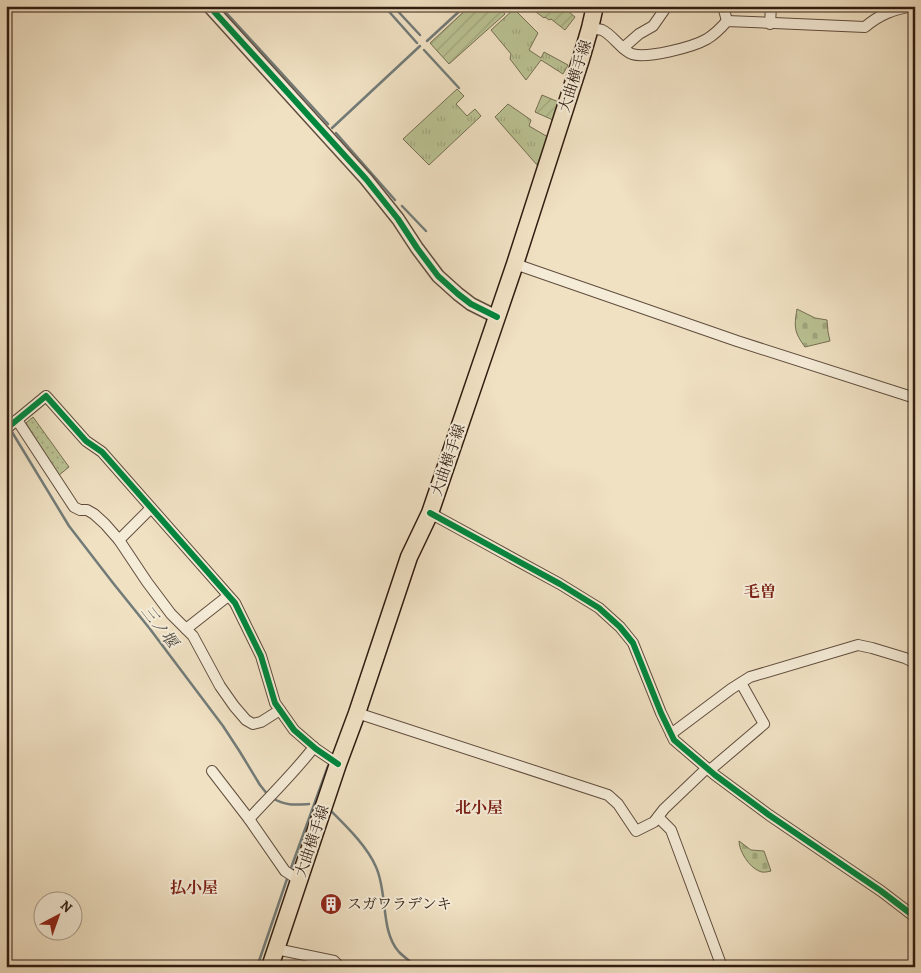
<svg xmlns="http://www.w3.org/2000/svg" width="921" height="973" viewBox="0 0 921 973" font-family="Alegreya,'Noto Serif JP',serif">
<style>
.grass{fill:url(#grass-tufts);stroke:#756f52}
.cemetery{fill:url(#cemetery-stones);stroke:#756f52}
.park{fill:url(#park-dots);stroke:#756f52}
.garden{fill:url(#garden-furrows);stroke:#756f52}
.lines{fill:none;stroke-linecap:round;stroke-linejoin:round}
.stream{stroke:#727b78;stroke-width:2.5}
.minor-casing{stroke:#604d3d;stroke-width:12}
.tertiary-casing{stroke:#604d3d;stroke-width:15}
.primary-casing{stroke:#301c10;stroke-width:19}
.minor{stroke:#f5ecd8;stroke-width:10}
.tertiary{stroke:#f5ecd8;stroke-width:12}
.primary{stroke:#f0e1c3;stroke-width:16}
.cycleway-casing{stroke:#f5ecd8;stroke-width:9}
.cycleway{stroke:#00873e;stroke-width:6}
.labels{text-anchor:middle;stroke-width:4;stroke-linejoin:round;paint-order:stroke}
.street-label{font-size:15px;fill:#301c10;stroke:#f5ecd8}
.poi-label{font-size:15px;fill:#301c10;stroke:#f5ecd8;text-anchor:start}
.neighbourhood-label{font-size:16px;font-weight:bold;fill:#7a1f14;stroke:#f5ecd8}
.water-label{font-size:16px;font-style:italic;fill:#514c44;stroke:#f5ecd8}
</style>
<defs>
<pattern id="grass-tufts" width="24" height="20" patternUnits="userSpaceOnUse" patternTransform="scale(1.25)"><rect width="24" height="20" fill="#bac293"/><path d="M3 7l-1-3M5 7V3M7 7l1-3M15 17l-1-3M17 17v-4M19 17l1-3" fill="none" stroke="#a0a67e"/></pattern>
<pattern id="cemetery-stones" width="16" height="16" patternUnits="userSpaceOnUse" patternTransform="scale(1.25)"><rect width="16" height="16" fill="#bac293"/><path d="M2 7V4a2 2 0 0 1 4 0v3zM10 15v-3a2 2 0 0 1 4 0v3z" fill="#a0a67e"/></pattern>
<pattern id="park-dots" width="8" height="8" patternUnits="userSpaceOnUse" patternTransform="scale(1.25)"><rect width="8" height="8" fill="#bac293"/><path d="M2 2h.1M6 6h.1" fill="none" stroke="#a0a67e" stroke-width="1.8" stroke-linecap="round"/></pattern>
<pattern id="garden-furrows" width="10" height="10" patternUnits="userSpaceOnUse" patternTransform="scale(1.25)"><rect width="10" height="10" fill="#bac293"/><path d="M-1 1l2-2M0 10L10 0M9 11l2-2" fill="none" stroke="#a0a67e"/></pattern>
</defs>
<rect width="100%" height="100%" fill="#f0e1c3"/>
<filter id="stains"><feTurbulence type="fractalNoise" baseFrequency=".004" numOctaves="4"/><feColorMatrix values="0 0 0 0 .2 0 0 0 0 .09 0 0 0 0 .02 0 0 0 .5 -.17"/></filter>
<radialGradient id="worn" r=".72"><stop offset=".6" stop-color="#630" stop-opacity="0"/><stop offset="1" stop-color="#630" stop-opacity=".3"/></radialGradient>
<g class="grass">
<polygon points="514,9 538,33 529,50 541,58 544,52 568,65 563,74 541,60 526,80 510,59 511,54 491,30"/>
<polygon points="457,89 464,96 456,104 467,116 475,109 481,116 429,165 403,139"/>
<polygon points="508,104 531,120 529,126 548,137 537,165 495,117"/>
</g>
<g class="cemetery">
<path d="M797,309L815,318L827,320L828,332L830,341L805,347C794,332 794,327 797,309Z"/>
<path d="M739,841L751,850L764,851L771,871C767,872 762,873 759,871C749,867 739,851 739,841Z"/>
</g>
<polygon class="park" points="33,417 69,467 58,476 26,423"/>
<g class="garden">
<polygon points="470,6 498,6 505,14 449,64 430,43"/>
<polygon points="540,6 562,6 575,17 565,30 551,19 549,20 545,17 544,18 536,12"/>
<polygon points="542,95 561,103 553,120 535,112"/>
</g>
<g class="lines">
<g class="stream">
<polyline points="220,6 328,124"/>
<polyline points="384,6 417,43"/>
<polyline points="393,6 420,35"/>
<polyline points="427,41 465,6"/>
<polyline points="424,50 459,88"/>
<polyline points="332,128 420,46"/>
<polyline points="336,133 395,200"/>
<polyline points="402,206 426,231"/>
<polyline points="12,432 69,526 113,583 150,629 223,726 240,752 260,785 268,795"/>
<path d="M272,798C286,806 294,805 309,804"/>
<path d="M330,810C346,826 367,846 376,867C388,893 380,931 399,952C404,957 411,962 417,967"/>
<polyline points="291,868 328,766"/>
<polyline points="257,967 287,879"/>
</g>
<g class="minor-casing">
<g id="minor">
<polyline points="723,6 727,21"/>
<polyline points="770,24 771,6"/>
<path d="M590,28C594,29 599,29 602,30C612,34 622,51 632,54C647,59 693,47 707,39C715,34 721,28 727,21L865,27C880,14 893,10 912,6"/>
<polyline points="623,48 639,34 653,26 667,6"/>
<polyline points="515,264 737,341 915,398"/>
<polyline points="17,420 74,507 80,510 87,510 94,514 105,524 119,540 147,582 171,614 193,636 220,686 234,706 246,720 253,724 261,722 280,710"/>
<polyline points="6,429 46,396 86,441 102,452 235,603 261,656 275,703 294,730 316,749 338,764"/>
<polyline points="430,513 560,584 599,608 620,627 633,643 661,713 674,740 715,775 769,815 881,891 915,917"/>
<polyline points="119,540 151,508"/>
<polyline points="186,629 228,596"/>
<polyline points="357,713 608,795 618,804 636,831 654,822 664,809 707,768"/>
<polyline points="671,734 731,689 750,677 858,645 872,648 905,658 915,663"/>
<polyline points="710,770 764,724 741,683"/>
<polyline points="212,771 249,819 285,871 299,880"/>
<polyline points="658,817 671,830 722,967"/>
<path d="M249,819C271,795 294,773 314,747"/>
<polyline points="276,949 334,961 340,967"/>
</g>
</g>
<g class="tertiary-casing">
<polyline id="tertiary" points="209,6 366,179 398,219 417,248 438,276 458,294 471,304 497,317"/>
</g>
<g class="primary-casing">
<polyline id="primary" points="270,967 338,764 357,713 409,557 430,513 515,264 581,59 590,28 595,6"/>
</g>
<use href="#minor" class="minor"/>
<use href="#tertiary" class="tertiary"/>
<use href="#primary" class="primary"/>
<g class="cycleway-casing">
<g id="cycleway">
<polyline points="209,6 366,179 398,219 417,248 438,276 458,294 471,304 497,317"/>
<polyline points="6,429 46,396 86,441 102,452 235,603 261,656 275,703 294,730 316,749 338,764"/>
<polyline points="430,513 560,584 599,608 620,627 633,643 661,713 674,740 715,775 769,815 881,891 915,917"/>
</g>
</g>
<use href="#cycleway" class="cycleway"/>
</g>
<defs>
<g id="building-disc" transform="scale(1.125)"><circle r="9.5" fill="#8f2418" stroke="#f5ecd8"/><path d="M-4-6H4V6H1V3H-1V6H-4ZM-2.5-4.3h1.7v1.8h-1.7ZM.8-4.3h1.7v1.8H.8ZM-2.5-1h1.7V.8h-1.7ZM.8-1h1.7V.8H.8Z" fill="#fff"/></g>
</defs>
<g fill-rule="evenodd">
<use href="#building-disc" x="331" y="904"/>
</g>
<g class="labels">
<g class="street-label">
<text transform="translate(575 76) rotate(-72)" y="5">大曲横手線</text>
<text transform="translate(448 460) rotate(-71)" y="5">大曲横手線</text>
<text transform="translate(312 841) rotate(-71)" y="5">大曲横手線</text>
</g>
<g class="poi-label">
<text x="347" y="909">スガワラデンキ</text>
</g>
<g class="neighbourhood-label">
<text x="760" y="597">毛曽</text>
<text x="479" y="813">北小屋</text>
<text x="194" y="893">払小屋</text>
</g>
<g class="water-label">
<text transform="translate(160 626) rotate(52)" y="6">三ノ堰</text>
</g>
</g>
<rect width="921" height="973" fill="none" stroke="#f0e1c3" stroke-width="25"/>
<rect x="8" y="8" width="906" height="958" fill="none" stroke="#301c10" stroke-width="2.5"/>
<rect x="12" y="12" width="896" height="948" fill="none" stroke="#301c10"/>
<g transform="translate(58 916) rotate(41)"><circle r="24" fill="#f5ecd8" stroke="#a69988"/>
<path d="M0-4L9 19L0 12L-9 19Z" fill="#8f2418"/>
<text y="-8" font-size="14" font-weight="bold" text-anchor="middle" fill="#301c10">N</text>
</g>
<rect width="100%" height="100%" filter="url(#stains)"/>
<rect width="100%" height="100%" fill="url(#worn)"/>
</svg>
